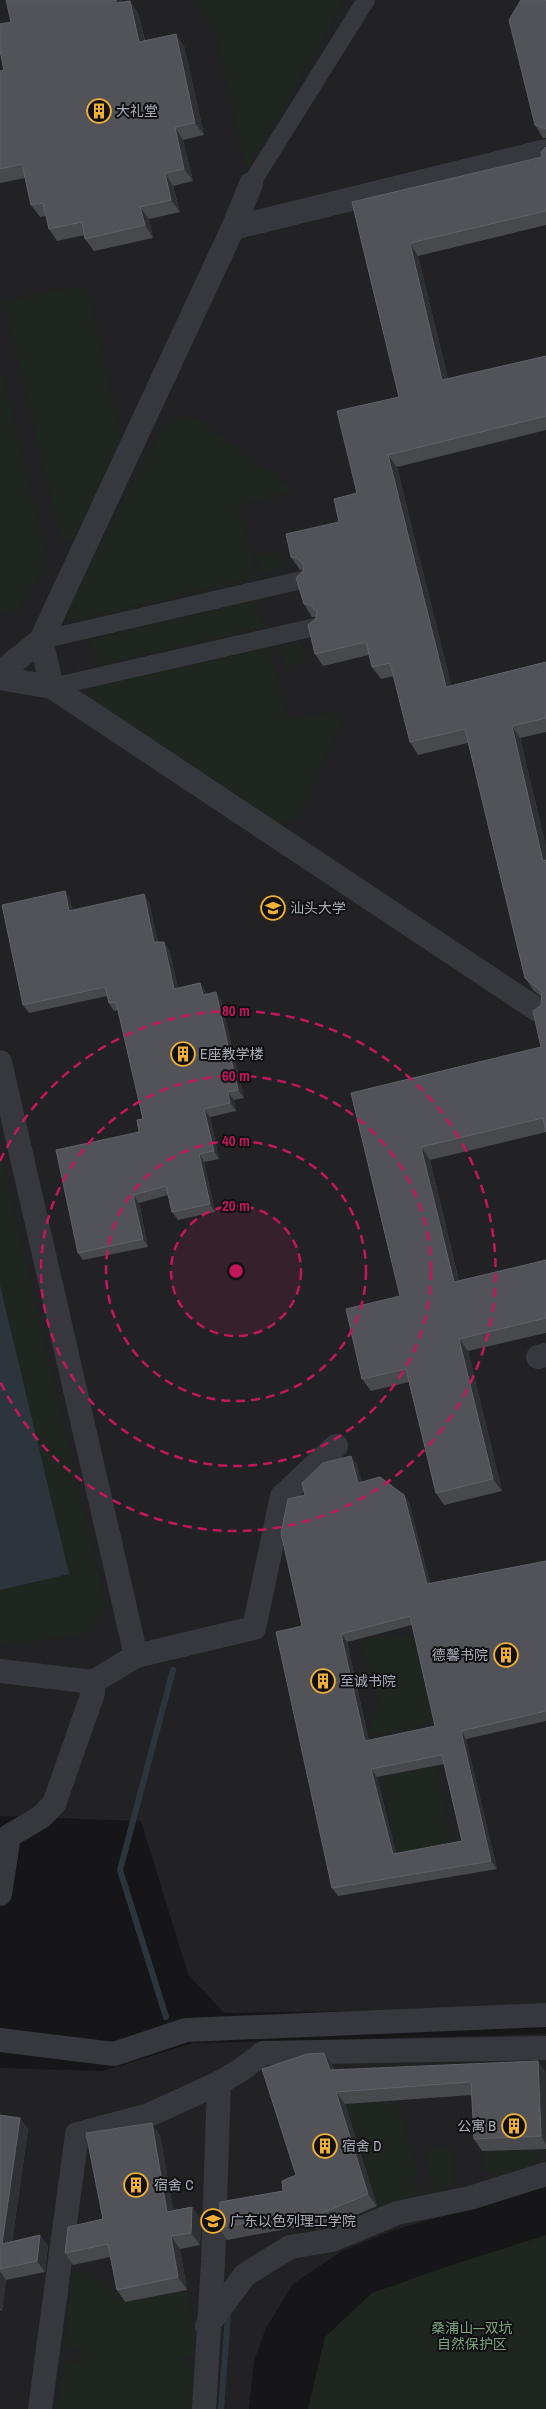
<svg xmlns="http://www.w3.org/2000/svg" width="546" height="2409" viewBox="0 0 546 2409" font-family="'Archivo Narrow','Noto Sans SC',sans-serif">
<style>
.built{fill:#222225}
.green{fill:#1e261f}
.water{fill:#2c353c}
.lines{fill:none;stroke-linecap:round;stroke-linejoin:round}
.stream{stroke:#2c353c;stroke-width:6}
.pedestrian{stroke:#37383d;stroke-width:18}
.minor{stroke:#37383d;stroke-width:24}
.wall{fill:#47494d;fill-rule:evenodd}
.shaded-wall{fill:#2f3033}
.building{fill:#525359;stroke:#5f6168;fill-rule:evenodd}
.ring{fill:none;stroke:#c2185b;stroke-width:2.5;stroke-dasharray:9 6}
.labels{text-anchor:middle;stroke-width:4;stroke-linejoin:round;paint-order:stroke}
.poi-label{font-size:14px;fill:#a8adb8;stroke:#111113;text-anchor:start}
.park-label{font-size:14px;fill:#7fa381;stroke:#111113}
.centre{fill:#c2185b;stroke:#111113;stroke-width:2.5}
.ring-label{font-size:15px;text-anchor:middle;font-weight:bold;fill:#c2185b;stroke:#111113;stroke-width:4;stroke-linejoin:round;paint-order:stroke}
</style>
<rect width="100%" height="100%" fill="#161618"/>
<g class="built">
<polygon points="0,0 546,0 546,2008 224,2013 188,1974 141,1821 0,1816"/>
<polygon points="546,2034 546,2187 394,2230 342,2251 293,2284 266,2328 254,2361 249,2409 0,2409 0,2068 103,2071 193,2043"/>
</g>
<g class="green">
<polygon points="191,0 345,0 251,165 245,168 216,32"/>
<polygon points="86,284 123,446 75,536 67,542 60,536 5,303"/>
<polygon points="0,364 48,563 17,609 0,613"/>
<polygon points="182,416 198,420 293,490 238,506 256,576 75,620 64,618 67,607 160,432 172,420"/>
<polygon points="279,549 285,568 262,574 256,556"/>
<polygon points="255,600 262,627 98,666 91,640"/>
<polygon points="302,643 307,662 284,668 279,649"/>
<polygon points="270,647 288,720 347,710 300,813 290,821 276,823 91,705 86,695 96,686"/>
<polygon points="0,1151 107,1609 85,1634 0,1645"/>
<polygon points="419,1635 438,1721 368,1736 379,1700 359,1639"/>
<polygon points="437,1766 453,1852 399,1863 382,1776"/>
<polygon points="397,2100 416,2169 414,2196 378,2211 345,2104"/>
<polygon points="427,2149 453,2149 454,2177 442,2196 432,2199"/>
<polygon points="546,2149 546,2152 516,2179 505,2182 483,2167 482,2151"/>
<polygon points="546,2235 546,2409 308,2409 325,2337 372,2293 449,2266"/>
<polygon points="72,2272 91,2272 109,2288 120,2301 187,2290 199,2355 185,2355 184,2366 199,2368 197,2409 56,2409 65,2360 82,2363 82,2350 65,2347"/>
</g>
<polygon class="water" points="0,1285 69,1574 0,1590"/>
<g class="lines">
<g class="stream">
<polyline points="166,2017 120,1870 173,1670"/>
<polyline points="221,2409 228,2315"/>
</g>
<g class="pedestrian">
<polyline points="251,184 366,0"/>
<polyline points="41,640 302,580"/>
<polyline points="52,687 315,627"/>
</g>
<g class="minor">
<polyline points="251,184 233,228 41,640 52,687 538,1010"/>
<polyline points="233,228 546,151"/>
<polyline points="0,673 41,640"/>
<polyline points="0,678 52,687"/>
<polyline points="0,1062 136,1656 93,1682 93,1693 54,1804 41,1817 9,1836 0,1894"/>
<polyline points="538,1357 546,1355"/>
<polyline points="136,1656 254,1628 282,1496 336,1446"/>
<polyline points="0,1671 93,1682"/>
<polyline points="0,2040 114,2054 186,2030 546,2015"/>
<polyline points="207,2326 245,2275 290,2247 332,2240 397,2213 470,2198 546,2174"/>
<polyline points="40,2409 77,2134 149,2115 219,2083"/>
<polyline points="204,2409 213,2262 219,2083 242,2069 263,2053 546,2048"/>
</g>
</g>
<g class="wall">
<polygon points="122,0 122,2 130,1 138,13 145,40 184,46 204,135 183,140 193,181 173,186 180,212 149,219 153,238 94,251 85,239 85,235 57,241 49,229 46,216 40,217 31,205 25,178 0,183 0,71 4,70"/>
<polygon points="546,0 546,138 543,138 535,125"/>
<polygon points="546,147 546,225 418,256 448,379 546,356 546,430 397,467 451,686 546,662 546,732 520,738 546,847 546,1132 430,1160 459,1281 546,1260 546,1333 468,1351 502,1491 444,1505 436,1493 409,1382 371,1391 362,1379 400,1296 351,1093 541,1047 542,997 534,991 525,978 468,743 418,755 410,742 394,676 381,679 372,667 369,655 323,666 315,654 316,617 312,617 304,604 303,570 300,570 291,557 339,522 357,493 399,397 352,202 542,157"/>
<polygon points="65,891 70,899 72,910 149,902 158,942 169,949 178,988 200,983 205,991 206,994 221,1000 244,1098 234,1100 236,1111 210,1117 219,1159 204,1162 215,1212 178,1220 172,1212 168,1195 139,1203 148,1247 83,1260 78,1253 139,1132 143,1119 118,1010 114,1011 109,1003 107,996 29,1013 23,1005"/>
<path d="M357,1464L361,1482L404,1495L409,1503L430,1583L546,1561V1721L466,1739L497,1869L338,1896L332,1888L302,1626ZM412,1625L435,1726L369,1741L347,1642ZM444,1764L462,1841L396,1854L377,1777Z"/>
<polygon points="333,2066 334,2070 546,2072 546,2149 482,2151 474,2139 472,2095 345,2104 377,2206 328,2227 316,2229 313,2224 227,2240 219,2228 283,2191 296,2175"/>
<polygon points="0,2115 20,2118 28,2129 12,2242 40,2235 48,2246 45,2272 6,2280 2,2311 0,2310"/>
<polygon points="160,2135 173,2210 192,2207 201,2220 200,2245 180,2249 187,2290 125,2302 117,2290 110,2257 73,2265 65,2253 103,2219"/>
</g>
<g class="shaded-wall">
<polygon points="116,0 122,0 125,16 116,3"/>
<polygon points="130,1 138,13 148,54 139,42"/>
<polygon points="176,34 184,46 204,135 195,123"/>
<polygon points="175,127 183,140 193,181 184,169"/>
<polygon points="165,173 173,186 180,212 171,200"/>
<polygon points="140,207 149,219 153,238 145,225"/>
<polygon points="410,243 418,256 451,392 442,380"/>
<polygon points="388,455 397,467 455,699 446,687"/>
<polygon points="512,726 520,738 546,847 546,864 543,861"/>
<polygon points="65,891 70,899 74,919 69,911"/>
<polygon points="144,894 149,902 160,950 154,942"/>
<polygon points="164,942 169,949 180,997 174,989"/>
<polygon points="200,983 205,991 208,1003 203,995"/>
<polygon points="216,992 221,1000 244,1098 238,1090"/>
<polygon points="228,1092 234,1100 236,1111 230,1103"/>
<polygon points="204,1109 210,1117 219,1159 214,1151"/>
<polygon points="421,1147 430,1160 462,1295 454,1282"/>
<polygon points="199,1154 204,1162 215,1212 210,1204"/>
<polygon points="133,1195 139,1203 148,1247 143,1239"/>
<polygon points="459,1339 468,1351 502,1491 493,1479"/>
<polygon points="351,1456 357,1464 364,1491 358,1483"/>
<polygon points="404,1495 409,1503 432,1592 427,1584"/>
<polygon points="341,1634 347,1642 371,1750 365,1741"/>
<polygon points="461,1731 466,1739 497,1869 491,1861"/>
<polygon points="371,1769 377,1777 399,1863 393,1854"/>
<polygon points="324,2053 333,2066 338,2083 330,2070"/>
<polygon points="538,2061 546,2072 546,2144 541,2136"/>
<polygon points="336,2092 345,2104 377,2206 368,2194"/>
<polygon points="20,2118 28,2129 10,2255 2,2244"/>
<polygon points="152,2123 160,2135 176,2224 167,2212"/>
<polygon points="192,2207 201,2220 200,2245 191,2233"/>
<polygon points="40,2235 48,2246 45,2272 37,2261"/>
<polygon points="171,2236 180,2249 187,2290 178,2277"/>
<polygon points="0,2271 6,2280 2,2311 0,2308"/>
</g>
<g class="building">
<polygon points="6,0 116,0 116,3 130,1 139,42 176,34 195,123 175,127 184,169 165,173 171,200 140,207 145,225 85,239 82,222 49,229 43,203 31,205 22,164 0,169 0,71 4,70 0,51 0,24 11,22"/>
<polygon points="521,0 546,0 546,129 535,125 509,20"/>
<polygon points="546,147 546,211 410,243 442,380 546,356 546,416 388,455 446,687 546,662 546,718 512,726 543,861 546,860 546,1132 543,1118 421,1147 454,1282 546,1260 546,1318 459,1339 493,1479 436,1493 406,1369 362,1379 346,1309 400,1296 351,1093 541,1047 533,1011 541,1005 542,992 525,978 465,729 410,742 390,663 372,667 366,642 315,654 308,625 316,618 317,612 310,605 304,604 296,578 303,571 304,565 297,558 291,557 286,534 339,522 334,499 357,493 337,411 399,397 352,202 542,157 541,152"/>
<polygon points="65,891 69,911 144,894 154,942 164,942 174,989 200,983 203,995 216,992 238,1090 228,1092 230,1103 204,1109 214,1151 199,1154 210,1204 172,1212 166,1186 133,1195 143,1239 78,1253 56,1150 139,1132 137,1120 143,1119 116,1002 109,1003 105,987 23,1005 2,905"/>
<path d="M351,1456L358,1483L380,1477L404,1495L427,1584L546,1561V1711L461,1731L491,1861L332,1888L276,1632L302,1626L281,1533L288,1499L305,1495L302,1483L323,1463ZM410,1616L435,1726L365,1741L341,1634ZM442,1755L462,1841L393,1854L371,1769Z"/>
<polygon points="324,2053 330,2070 538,2061 541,2136 474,2139 471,2082 336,2092 368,2194 320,2214 307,2216 305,2212 219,2228 220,2202 283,2191 282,2181 296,2175 262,2069 307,2054"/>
<polygon points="0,2115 20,2118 2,2244 40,2235 37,2261 0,2269"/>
<polygon points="152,2123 167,2212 192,2207 191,2233 171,2236 178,2277 117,2290 108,2244 65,2253 68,2227 103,2219 86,2133"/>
</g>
<circle cx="236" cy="1271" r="65" fill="#c2185b" fill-opacity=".12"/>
<g class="ring">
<circle cx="236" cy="1271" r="65"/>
<circle cx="236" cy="1271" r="130"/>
<circle cx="236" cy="1271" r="195"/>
<path d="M0 1161A260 260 0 1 1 0 1381"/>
</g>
<defs>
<g id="building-ring" transform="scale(1.25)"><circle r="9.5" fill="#111113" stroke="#f2b134" stroke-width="1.5"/><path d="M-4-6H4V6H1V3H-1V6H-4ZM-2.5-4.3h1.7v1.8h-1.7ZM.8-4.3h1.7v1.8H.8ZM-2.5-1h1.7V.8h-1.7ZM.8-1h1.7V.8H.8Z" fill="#f2b134"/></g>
<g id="university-ring" transform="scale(1.25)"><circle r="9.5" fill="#111113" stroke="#f2b134" stroke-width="1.5"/><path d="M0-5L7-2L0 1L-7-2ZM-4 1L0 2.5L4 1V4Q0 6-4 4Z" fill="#f2b134"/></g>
</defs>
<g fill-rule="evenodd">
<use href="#building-ring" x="99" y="111"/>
<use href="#university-ring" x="273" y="908"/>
<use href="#building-ring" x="183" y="1054"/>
<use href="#building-ring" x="506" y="1655"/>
<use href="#building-ring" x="323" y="1681"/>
<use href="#building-ring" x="514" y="2126"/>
<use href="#building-ring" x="325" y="2146"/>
<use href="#building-ring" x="136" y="2185"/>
<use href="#university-ring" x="213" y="2221"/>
</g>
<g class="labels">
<g class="poi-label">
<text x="116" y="116">大礼堂</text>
<text x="290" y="913">汕头大学</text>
<text x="200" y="1059">E座教学楼</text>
<text x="488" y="1660" text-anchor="end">德馨书院</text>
<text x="340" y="1686">至诚书院</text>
<text x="496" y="2131" text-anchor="end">公寓 B</text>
<text x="342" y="2151">宿舍 D</text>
<text x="154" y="2190">宿舍 C</text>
<text x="230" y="2226">广东以色列理工学院</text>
</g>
<g class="park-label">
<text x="472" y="2333">桑浦山—双坑<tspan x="472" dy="16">自然保护区</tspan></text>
</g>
</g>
<circle cx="236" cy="1271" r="8" class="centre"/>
<g class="ring-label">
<text x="236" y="1016">80 m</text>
<text x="236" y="1081">60 m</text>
<text x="236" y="1146">40 m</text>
<text x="236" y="1211">20 m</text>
</g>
</svg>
